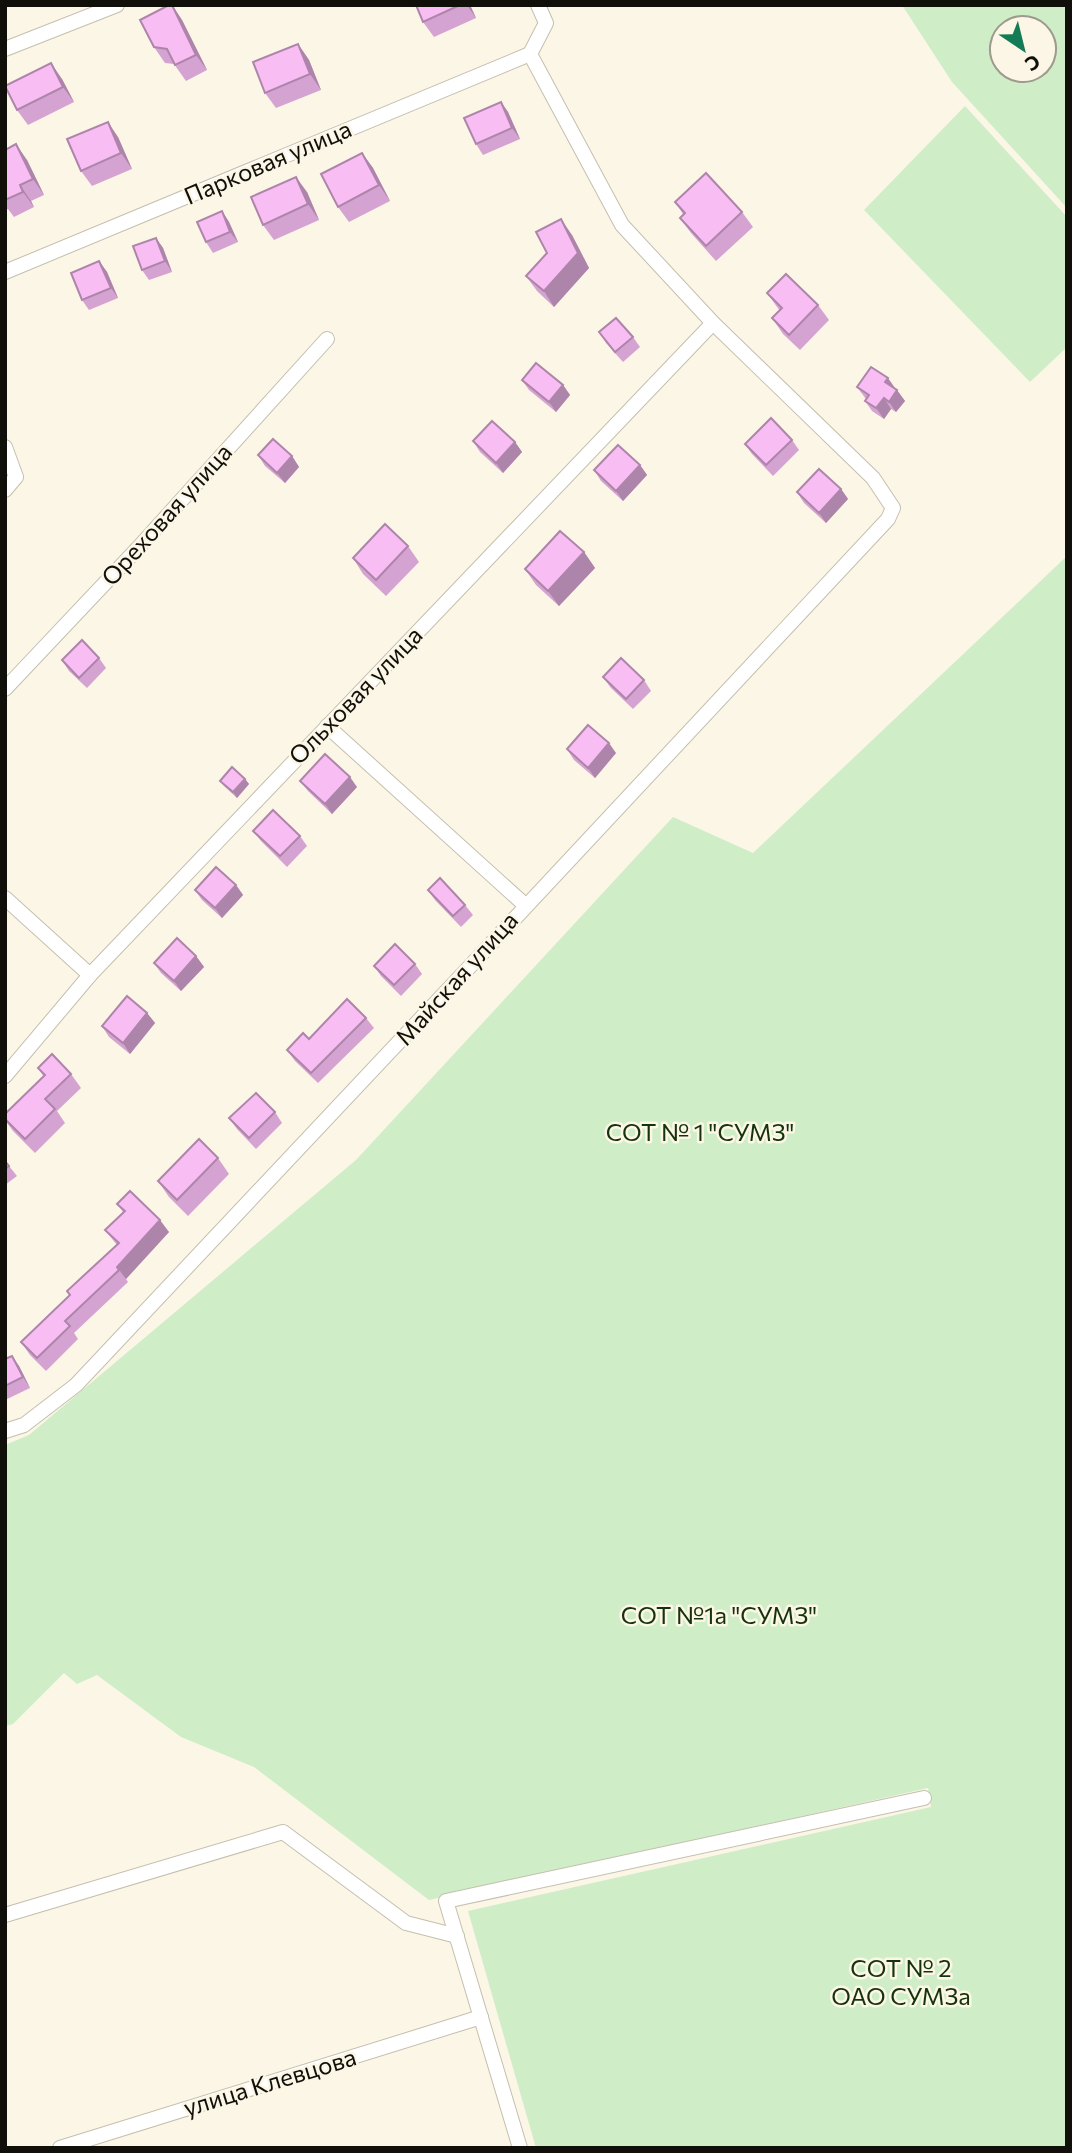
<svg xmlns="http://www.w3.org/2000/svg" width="1072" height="2153" viewBox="0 0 1072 2153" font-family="Commissioner,sans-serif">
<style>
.green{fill:#cfedc7;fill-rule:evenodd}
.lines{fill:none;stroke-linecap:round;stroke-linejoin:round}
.minor-casing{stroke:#c4bfaf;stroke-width:16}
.minor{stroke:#fff;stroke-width:14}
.wall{fill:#d5a3d1}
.shaded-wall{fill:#ae85aa}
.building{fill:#f8bef3;stroke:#ae85aa;stroke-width:2}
.labels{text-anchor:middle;stroke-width:5;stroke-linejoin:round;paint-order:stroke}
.street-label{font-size:24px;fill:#110f0a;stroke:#fcf6e6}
.park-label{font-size:24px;fill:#15330a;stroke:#fcf6e6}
</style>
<rect width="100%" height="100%" fill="#fcf6e6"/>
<g class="green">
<path d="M902,5H1067V208L952,82ZM1002,28H1044V70H1002Z"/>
<polygon points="965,106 1067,217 1067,347 1030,382 864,210"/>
<polygon points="1067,556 1067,2148 536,2148 468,1911 931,1807 928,1788 429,1900 254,1767 181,1737 97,1675 77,1684 64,1673 13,1724 5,1726 5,1445 29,1435 356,1160 673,817 753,853"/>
</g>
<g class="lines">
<g class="minor-casing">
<g id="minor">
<polyline points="5,49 117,5"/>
<polyline points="530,54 546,23 538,5"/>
<polyline points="5,272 530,54"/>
<polyline points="5,447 16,477 5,490"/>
<polyline points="5,689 140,546 327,339"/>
<polyline points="327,726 525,905"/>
<polyline points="5,898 90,975"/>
<polyline points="5,1076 90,975 713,323"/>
<path d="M5,1431L24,1425L76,1385C348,1097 618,809 888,519L893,508L873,478L713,323L622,225L530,54"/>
<polyline points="5,1915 283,1832 406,1923 457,1936"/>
<polyline points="60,2148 481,2017"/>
<polyline points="520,2148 446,1901 924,1798"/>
</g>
</g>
<use href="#minor" class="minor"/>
</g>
<g class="wall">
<polygon points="172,5 182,20 207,70 186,81 174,64 165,63 154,47"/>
<polygon points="416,5 470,5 476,18 434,37 423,22"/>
<polygon points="298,44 309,60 321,90 276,108 265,93"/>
<polygon points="62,79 74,102 28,125 17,110"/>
<polygon points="501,102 508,112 520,139 483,155 476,144"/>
<polygon points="118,137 132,169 92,186 81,171"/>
<polygon points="5,150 27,160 44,195 31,201 34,207 14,217 8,209 5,210"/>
<polygon points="362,153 373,168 390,201 349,222 338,207"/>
<polygon points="307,192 319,220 274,240 263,225"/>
<polygon points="675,202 742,212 753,227 716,261 691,233 680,218 683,214"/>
<polygon points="222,211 229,222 238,242 213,253 206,242"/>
<polygon points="572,235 589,268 554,307 537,291 526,276 547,253"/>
<polygon points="156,238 163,248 172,272 149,280 142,270"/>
<polygon points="99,261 107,272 118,298 89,310 82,300"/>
<polygon points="767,293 818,305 829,320 800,350 783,334 772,318 780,311"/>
<polygon points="599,332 633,337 640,347 623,362 606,343"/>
<polygon points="522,380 563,385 570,395 556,412 529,390"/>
<polygon points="857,387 895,388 905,401 896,412 891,409 884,419 872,411 865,401 866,399"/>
<polygon points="792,440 799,450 773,476 752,454 745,444"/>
<polygon points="473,441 515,442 522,452 503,473 480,452"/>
<polygon points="258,455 292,456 299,467 285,483 265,466"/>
<polygon points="640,465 647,475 623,501 601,481 594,470"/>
<polygon points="841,489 848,499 826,523 804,503 797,492"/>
<polygon points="408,546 419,562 386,596 363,574 353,558"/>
<polygon points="584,552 595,568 559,606 536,585 525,569"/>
<polygon points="99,658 106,668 87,688 69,671 62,660"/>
<polygon points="603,677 644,680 651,691 633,709 611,688"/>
<polygon points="567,749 616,753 595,778 574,760"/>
<polygon points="245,779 249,784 237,798 224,786 220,781"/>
<polygon points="300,781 357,787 332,814 308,791"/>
<polygon points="253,831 300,836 307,846 287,867 261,841"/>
<polygon points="236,885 243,895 222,918 202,900 195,890"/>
<polygon points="428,890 465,905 473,915 461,927 435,900"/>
<polygon points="196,956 204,967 181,991 161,973 154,963"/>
<polygon points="415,964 422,974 401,996 381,976 374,966"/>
<polygon points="147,1013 155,1023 130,1054 109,1037 102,1026"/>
<polygon points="366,1018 374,1028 318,1083 295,1061 287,1050 309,1039"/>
<polygon points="38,1068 71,1074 81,1088 57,1111 65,1123 35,1153 13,1131 5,1120 5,1114 44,1077"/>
<polygon points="275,1112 282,1123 256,1149 237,1129 229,1118"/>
<polygon points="218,1158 229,1174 188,1216 169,1197 158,1181"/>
<polygon points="5,1161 17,1176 5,1185"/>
<polygon points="117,1204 169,1232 126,1279 128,1282 74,1333 78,1339 46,1371 30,1355 21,1342 70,1295 67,1291 117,1245 105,1230 123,1212"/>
<polygon points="5,1359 19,1366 30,1388 5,1400"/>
</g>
<g class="shaded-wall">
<polygon points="172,5 182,20 207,70 196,55"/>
<polygon points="467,5 470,5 476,18"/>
<polygon points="298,44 309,60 321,90 310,74"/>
<polygon points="51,63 62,79 74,102 63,87"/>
<polygon points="501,102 508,112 520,139 512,128"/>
<polygon points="108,122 118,137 132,169 121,153"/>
<polygon points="16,144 27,160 44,195 33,179"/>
<polygon points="362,153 373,168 390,201 379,185"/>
<polygon points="296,177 307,192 319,220 308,204"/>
<polygon points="20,185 31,201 34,207 23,192"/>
<polygon points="222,211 229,222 238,242 230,232"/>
<polygon points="561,219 572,235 589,268 554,307 544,291"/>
<polygon points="156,238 163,248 172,272 165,261"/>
<polygon points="99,261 107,272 118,298 111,288"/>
<polygon points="888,378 895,388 885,382"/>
<polygon points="563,385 570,395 556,412 549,402"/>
<polygon points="897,390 905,401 896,412 889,402"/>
<polygon points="884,398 891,409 884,419 876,408"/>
<polygon points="515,442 522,452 503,473 496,463"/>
<polygon points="292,456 299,467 285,483 277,473"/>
<polygon points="640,465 647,475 623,501 616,491"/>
<polygon points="841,489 848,499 826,523 819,513"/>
<polygon points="584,552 595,568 559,606 548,591"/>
<polygon points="609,743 616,753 595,778 588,768"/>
<polygon points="350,777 357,787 332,814 325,804"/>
<polygon points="245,779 249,784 237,798 233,792"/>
<polygon points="236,885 243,895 222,918 215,908"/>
<polygon points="196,956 204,967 181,991 174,981"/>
<polygon points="147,1013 155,1023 130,1054 123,1043"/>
<polygon points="160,1220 169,1232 126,1279 117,1267"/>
<polygon points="12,1356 19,1366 30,1388 23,1377"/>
</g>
<g class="building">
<polygon points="169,5 172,5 196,55 175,65 167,49 154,47 140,20"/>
<polygon points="416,5 460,5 423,22"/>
<polygon points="298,44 310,74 265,93 253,62"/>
<polygon points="51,63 63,87 17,110 5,86"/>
<polygon points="501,102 512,128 476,144 464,118"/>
<polygon points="108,122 121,153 81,171 67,139"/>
<polygon points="16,144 33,179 20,185 23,192 5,200 5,150"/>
<polygon points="362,153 379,185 338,207 321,174"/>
<polygon points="706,173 742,212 706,246 680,218 685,213 675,202"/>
<polygon points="296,177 308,204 263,225 251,197"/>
<polygon points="222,211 230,232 206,242 197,222"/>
<polygon points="561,219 578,253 544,291 526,276 547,253 536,232"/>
<polygon points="156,238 165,261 142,270 133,246"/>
<polygon points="99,261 111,288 82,300 71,273"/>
<polygon points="786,274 818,305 789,335 772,318 782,308 767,293"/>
<polygon points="616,318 633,337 615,352 599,332"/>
<polygon points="536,363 563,385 549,402 522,380"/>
<polygon points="871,367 888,378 885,382 897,390 889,402 884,398 876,408 865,401 869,395 857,387"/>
<polygon points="771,418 792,440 766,465 745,444"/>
<polygon points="492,421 515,442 496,463 473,441"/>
<polygon points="273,439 292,456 277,473 258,455"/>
<polygon points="618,445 640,465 616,491 594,470"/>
<polygon points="819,469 841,489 819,513 797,492"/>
<polygon points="385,524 408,546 376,580 353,558"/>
<polygon points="560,531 584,552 548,591 525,569"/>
<polygon points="82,640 99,658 79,678 62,660"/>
<polygon points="621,658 644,680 626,699 603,677"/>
<polygon points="588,725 609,743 588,768 567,749"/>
<polygon points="325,754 350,777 325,804 300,781"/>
<polygon points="232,767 245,779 233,792 220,781"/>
<polygon points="273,810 300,836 280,856 253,831"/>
<polygon points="216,867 236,885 215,908 195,890"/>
<polygon points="440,878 465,905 453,916 428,890"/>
<polygon points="177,938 196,956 174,981 154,963"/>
<polygon points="395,944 415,964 394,985 374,966"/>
<polygon points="127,996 147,1013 123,1043 102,1026"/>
<polygon points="347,999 366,1018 311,1073 287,1050 303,1033 309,1039"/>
<polygon points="52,1054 71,1074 45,1099 55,1109 25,1139 5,1119 5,1114 45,1075 38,1068"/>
<polygon points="256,1093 275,1112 249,1138 229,1118"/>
<polygon points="199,1139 218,1158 177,1200 158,1181"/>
<polygon points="5,1161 9,1166 5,1169"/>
<polygon points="130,1191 160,1220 117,1267 119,1270 65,1321 70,1326 37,1358 21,1342 70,1295 67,1291 119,1243 105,1230 125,1211 117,1204"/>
<polygon points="12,1356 23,1377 5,1386 5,1359"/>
</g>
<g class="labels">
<g class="street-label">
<text transform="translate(268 163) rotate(-23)" y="8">Парковая улица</text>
<text transform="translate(167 515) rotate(-48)" y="8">Ореховая улица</text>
<text transform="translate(356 696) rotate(-46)" y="8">Ольховая улица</text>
<text transform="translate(457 979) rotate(-48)" y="8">Майская улица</text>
<text transform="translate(270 2083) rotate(-17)" y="8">улица Клевцова</text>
</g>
<g class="park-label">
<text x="700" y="1141">СОТ № 1 "СУМЗ"</text>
<text x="719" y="1624">СОТ №1а "СУМЗ"</text>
<text x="901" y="1977">СОТ № 2<tspan x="901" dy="28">ОАО СУМЗа</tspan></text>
</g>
</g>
<rect width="1072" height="2153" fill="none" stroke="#110f0a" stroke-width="14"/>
<g transform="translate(1023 49) rotate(145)"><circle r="33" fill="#fcf6e6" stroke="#9e9a8e" stroke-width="2"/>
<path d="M0-5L12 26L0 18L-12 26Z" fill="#137b55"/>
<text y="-10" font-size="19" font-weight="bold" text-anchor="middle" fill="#110f0a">С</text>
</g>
</svg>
